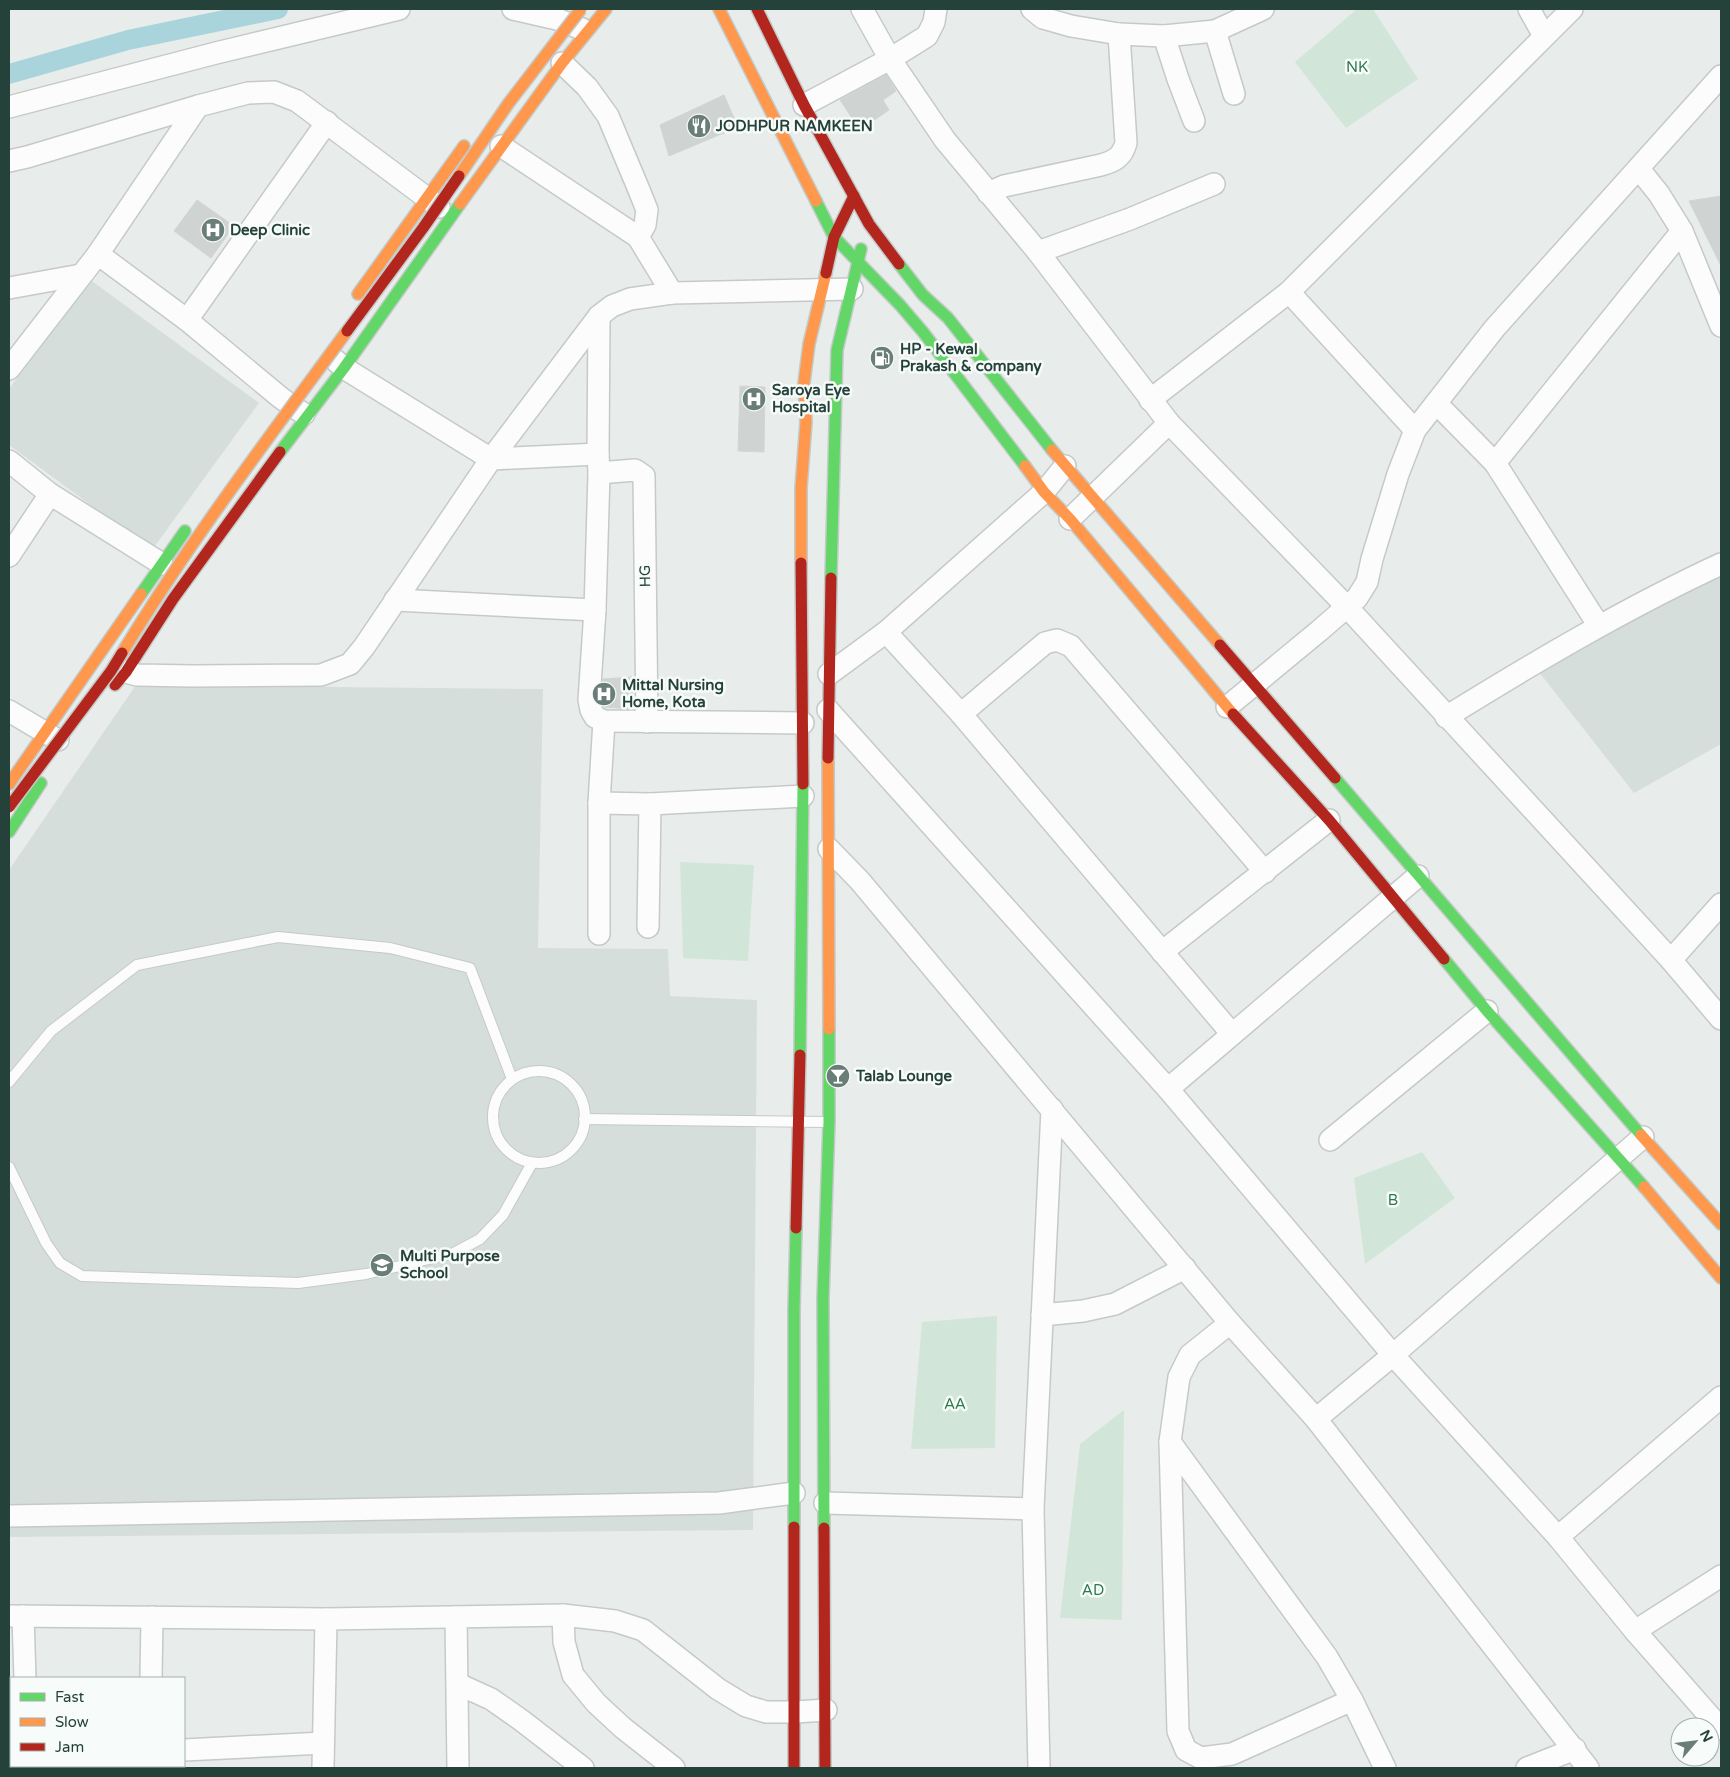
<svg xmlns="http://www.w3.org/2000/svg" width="1730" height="1777" viewBox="0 0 1730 1777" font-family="'Varela Round',sans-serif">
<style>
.built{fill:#d6dedb}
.green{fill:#d1e6d8}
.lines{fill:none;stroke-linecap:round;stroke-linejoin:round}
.canal{stroke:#a9d4db;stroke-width:20}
.building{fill:#cfd4d2;stroke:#d1d6d4}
.lane-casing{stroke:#c5cac8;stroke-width:12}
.street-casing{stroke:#c5cac8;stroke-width:24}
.fast-casing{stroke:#c3cbc8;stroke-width:14}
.slow-casing{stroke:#c3cbc8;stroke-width:14}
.jam-casing{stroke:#c3cbc8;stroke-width:14}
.lane{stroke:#fcfcfc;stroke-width:10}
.street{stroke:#fcfcfc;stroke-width:21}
.fast{stroke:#63d668;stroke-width:11}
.slow{stroke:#ff974d;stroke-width:11}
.jam{stroke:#b3261e;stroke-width:11}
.slow-bridge-casing{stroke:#c3cbc8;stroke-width:14;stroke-linecap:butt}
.jam-bridge-casing{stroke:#c3cbc8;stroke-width:14;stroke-linecap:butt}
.slow-bridge{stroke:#ff974d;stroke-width:11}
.jam-bridge{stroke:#b3261e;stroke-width:11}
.labels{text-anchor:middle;stroke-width:5;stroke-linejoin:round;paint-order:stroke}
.park-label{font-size:15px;fill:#2d7a4b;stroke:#f7fbf9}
.poi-label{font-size:15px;font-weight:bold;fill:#24423a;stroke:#f7fbf9;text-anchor:start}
.street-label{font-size:15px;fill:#24423a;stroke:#f7fbf9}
</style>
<rect width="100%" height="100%" fill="#e8edeb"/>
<g class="built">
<polygon points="89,279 259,403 152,550 9,445 9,389"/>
<polygon points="1721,572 1721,744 1634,793 1535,667"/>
<polygon points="136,685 543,689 538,948 668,949 670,996 757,1000 753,1530 9,1537 9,870"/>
</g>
<g class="green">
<polygon points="1357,9 1373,9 1418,79 1346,128 1295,62"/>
<polygon points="680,862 754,865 748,961 683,958"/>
<polygon points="1422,1152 1455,1198 1365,1264 1354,1178"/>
<polygon points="997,1316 995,1448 911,1449 922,1322"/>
<polygon points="1124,1410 1122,1620 1060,1618 1080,1444"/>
</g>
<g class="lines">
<polyline class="canal" points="9,74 128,40 278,9"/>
</g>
<g class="building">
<polygon points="886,75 896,91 883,100 889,110 860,130 840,100"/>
<polygon points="724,95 738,127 669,156 660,125"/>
<polygon points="1721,196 1721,266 1689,201"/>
<polygon points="197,200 234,226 211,258 174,231"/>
<polygon points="740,386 765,387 764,452 738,451"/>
<polygon points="632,677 633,709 604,707 602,698 603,679"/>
</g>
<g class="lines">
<g class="lane-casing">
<g id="lane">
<circle cx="539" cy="1117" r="46"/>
<polyline points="9,1082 51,1031 137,965 278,937 390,948 470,968 512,1079"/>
<polyline points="584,1119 828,1122"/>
<polyline points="9,1167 46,1243 60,1263 82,1276 298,1283 366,1274 454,1253 480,1239 503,1215 532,1163"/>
</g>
</g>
<g class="street-casing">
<g id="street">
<polyline points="513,9 557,19 582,29"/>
<polyline points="862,9 890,59 945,140 1038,252 1169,423 1347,607 1671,960 1721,1019"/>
<polyline points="1032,9 1043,18 1071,26 1119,34 1164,36 1215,31 1263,9"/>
<polyline points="1529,9 1544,36"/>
<polyline points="1215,31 1234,94"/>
<polyline points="1164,36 1178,79 1194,121"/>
<polyline points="562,63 587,87 608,116 639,190 647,210 645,225 638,237"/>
<polyline points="804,105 890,59 927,36 934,22 936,9"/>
<polyline points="9,107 216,53 399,9"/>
<polyline points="501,146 638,237 672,293"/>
<polyline points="9,161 27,157 198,106 248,93 274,92 297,101 439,207"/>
<polyline points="1639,169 1659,194 1682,231 1721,326"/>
<path d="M988,193L1004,186L1101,165C1115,161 1122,157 1126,143L1119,34"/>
<polyline points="1038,252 1130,219 1214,184"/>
<polyline points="98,254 187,320 281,398 304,414"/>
<polyline points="9,288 81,275"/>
<polyline points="1289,292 1415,430"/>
<polyline points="599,316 598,454 599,473 595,610 589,700 591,710 595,717 604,721 803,723"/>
<polyline points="187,320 327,122"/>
<polyline points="334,359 344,368 491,459 598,454"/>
<polyline points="9,369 98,254 198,106"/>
<polyline points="1150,400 1289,292 1572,9"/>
<polyline points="1436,403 1495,463 1599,626"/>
<polyline points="9,461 50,494 162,564"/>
<polyline points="1495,463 1682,231"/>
<polyline points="599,473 635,470 644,476 647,722"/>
<polyline points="1070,519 1169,423"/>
<polyline points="9,556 50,494"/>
<polyline points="395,600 595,610"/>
<polyline points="886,632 961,714 1232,1034"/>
<polyline points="126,672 137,675 193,676 321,675 350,664 364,647 491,459 599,316 612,306 630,299 672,293 852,289"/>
<polyline points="829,674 886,632 1044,492 1065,466"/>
<polyline points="1227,707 1319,631 1357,598 1367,582 1372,559 1398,474 1415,430 1494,329 1721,76"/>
<polyline points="828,710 1168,1089 1393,1355 1558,1537 1635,1631 1721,1729"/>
<polyline points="9,711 58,740"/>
<polyline points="961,714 1045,643 1057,640 1071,646 1265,872"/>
<path d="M1446,717C1535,662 1626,608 1721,564"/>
<polyline points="599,803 650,804 803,796"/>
<polyline points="829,849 860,881 1230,1323 1316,1419 1588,1768"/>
<polyline points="648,927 650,804"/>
<polyline points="599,934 599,803 604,721"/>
<polyline points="1162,952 1329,820"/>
<polyline points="1671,960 1721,904"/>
<polyline points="1168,1089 1418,876"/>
<polyline points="1330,1140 1487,1011"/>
<polyline points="1042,1315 1083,1311 1115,1304 1185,1268"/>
<polyline points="1230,1323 1190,1355 1179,1377 1170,1442 1178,1731 1186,1750 1201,1758 1232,1754 1352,1700"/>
<polyline points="1316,1419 1393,1355 1643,1137"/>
<polyline points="1170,1442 1327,1657 1352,1700 1385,1768"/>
<polyline points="825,1503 1033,1509"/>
<polyline points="9,1516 719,1503 794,1493"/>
<polyline points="1558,1537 1721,1397"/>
<polyline points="563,1615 564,1642 573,1675 596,1703 623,1728 674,1768"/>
<polyline points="9,1616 326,1619 563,1615 615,1621 643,1630 718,1689 746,1706 766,1712 795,1712 826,1710"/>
<polyline points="23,1616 25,1678"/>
<polyline points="456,1617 458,1768"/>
<polyline points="1635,1631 1721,1576"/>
<polyline points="151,1678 152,1617"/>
<polyline points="458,1684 491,1699 521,1720 583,1768"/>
<polyline points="184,1750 323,1743"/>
<polyline points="28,1766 28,1768"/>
<polyline points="149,1768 149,1766"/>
<polyline points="323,1768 326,1619"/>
<polyline points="1039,1768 1033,1509 1052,1109"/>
<polyline points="1527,1768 1575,1749"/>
</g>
</g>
<g class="fast-casing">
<g id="fast">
<polyline points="816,201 834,237 900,305 923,332 1025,466"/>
<polyline points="899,264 923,295 948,318 1052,450"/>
<polyline points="280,452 344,368 460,204"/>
<polyline points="831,578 837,350 861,249"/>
<polyline points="141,594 185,531"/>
<polyline points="1335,778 1641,1135"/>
<polyline points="9,832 41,783"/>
<polyline points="1444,959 1487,1011 1644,1187"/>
<polyline points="800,1055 803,784"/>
<polyline points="794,1527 794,1310 796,1228"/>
<polyline points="824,1528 823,1298 829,1122 829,1029"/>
</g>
</g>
<g class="slow-casing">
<g id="slow">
<polyline points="719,9 816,201"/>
<polyline points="460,204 562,63 606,9"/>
<polyline points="358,294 464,146"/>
<polyline points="1052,450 1220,645"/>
<polyline points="1025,466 1044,492 1070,519 1233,714"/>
<polyline points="801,563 801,488 806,422 804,383 809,344 826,273"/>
<polyline points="828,758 829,1029"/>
<polyline points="9,784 141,594"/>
<polyline points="1641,1135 1721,1224"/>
<polyline points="1644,1187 1721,1278"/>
</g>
</g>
<g class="jam-casing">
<g id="jam">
<polyline points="757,9 804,105 869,224 899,264"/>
<polyline points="826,273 834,237 854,196"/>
<polyline points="801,563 803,784"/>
<polyline points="1220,645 1335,778"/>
<polyline points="115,685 126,672 173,599 280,452"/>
<polyline points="1233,714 1329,820 1444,959"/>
<polyline points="828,758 831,578"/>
<polyline points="796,1228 800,1055"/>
<polyline points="794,1527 794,1768"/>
<polyline points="824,1528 825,1768"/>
</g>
</g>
<use href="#lane" class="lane"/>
<use href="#street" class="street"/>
<use href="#fast" class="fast"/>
<use href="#slow" class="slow"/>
<use href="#jam" class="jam"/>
<g class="slow-bridge-casing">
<g id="slow-bridge">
<polyline points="459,176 508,104 581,9"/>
<path d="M122,653C190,541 269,437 347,331"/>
</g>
</g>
<g class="jam-bridge-casing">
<g id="jam-bridge">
<polyline points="347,331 423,228 459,176"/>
<polyline points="9,807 111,671 122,653"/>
</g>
</g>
<use href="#slow-bridge" class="slow-bridge"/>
<use href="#jam-bridge" class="jam-bridge"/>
</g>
<defs>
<g id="restaurant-disc" transform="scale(1.25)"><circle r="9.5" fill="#697e78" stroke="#f7fbf9"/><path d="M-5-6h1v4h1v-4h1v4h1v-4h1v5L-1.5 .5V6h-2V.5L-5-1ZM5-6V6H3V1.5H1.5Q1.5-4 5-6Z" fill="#fff"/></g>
<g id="hospital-disc" transform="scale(1.25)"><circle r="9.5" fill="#697e78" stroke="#f7fbf9"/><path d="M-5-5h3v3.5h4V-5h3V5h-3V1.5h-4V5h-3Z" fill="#fff"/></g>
<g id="fuel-disc" transform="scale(1.25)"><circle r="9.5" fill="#697e78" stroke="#f7fbf9"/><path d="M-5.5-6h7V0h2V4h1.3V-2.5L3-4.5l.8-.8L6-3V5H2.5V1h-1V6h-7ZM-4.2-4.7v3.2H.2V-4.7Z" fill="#fff"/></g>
<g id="bar-disc" transform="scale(1.25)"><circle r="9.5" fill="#697e78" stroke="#f7fbf9"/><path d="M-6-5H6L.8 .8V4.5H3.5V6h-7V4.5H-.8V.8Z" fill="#fff"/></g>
<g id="school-disc" transform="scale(1.25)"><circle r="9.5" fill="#697e78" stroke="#f7fbf9"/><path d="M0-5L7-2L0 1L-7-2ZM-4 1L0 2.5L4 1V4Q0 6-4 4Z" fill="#fff"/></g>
</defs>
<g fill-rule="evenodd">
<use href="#restaurant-disc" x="699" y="126"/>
<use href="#hospital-disc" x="213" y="230"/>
<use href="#fuel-disc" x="882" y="358"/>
<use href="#hospital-disc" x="754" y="399"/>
<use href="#hospital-disc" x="604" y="694"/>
<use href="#bar-disc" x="838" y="1076"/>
<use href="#school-disc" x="382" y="1265"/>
</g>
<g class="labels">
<g class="park-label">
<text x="1357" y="72">NK</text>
<text x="1393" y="1205">B</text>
<text x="955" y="1409">AA</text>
<text x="1093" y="1595">AD</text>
</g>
<g class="poi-label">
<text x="716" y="131">JODHPUR NAMKEEN</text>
<text x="230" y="235">Deep Clinic</text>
<text x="900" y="354">HP - Kewal<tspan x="900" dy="17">Prakash &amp; company</tspan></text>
<text x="772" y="395">Saroya Eye<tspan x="772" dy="17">Hospital</tspan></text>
<text x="622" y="690">Mittal Nursing<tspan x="622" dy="17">Home, Kota</tspan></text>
<text x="856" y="1081">Talab Lounge</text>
<text x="400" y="1261">Multi Purpose<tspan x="400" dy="17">School</tspan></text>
</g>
<g class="street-label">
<text transform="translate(645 576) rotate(-91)" y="5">HG</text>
</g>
</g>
<rect width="1730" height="1777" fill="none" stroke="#24423a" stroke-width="20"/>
<rect x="10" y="1677" width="175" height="90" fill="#f7fbf9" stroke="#a3b1ad"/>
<rect x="20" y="1693" width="25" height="8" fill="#63d668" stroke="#a3b1ad"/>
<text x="55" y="1702" font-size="15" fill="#24423a">Fast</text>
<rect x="20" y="1718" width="25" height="8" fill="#ff974d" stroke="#a3b1ad"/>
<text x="55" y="1727" font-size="15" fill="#24423a">Slow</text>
<rect x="20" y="1743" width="25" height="8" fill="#b3261e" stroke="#a3b1ad"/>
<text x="55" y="1752" font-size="15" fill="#24423a">Jam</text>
<g transform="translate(1695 1742) rotate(62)"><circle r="24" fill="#f7fbf9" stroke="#a3b1ad"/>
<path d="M0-4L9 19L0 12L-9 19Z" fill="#697e78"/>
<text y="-8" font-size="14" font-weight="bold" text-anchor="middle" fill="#24423a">N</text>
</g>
</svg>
